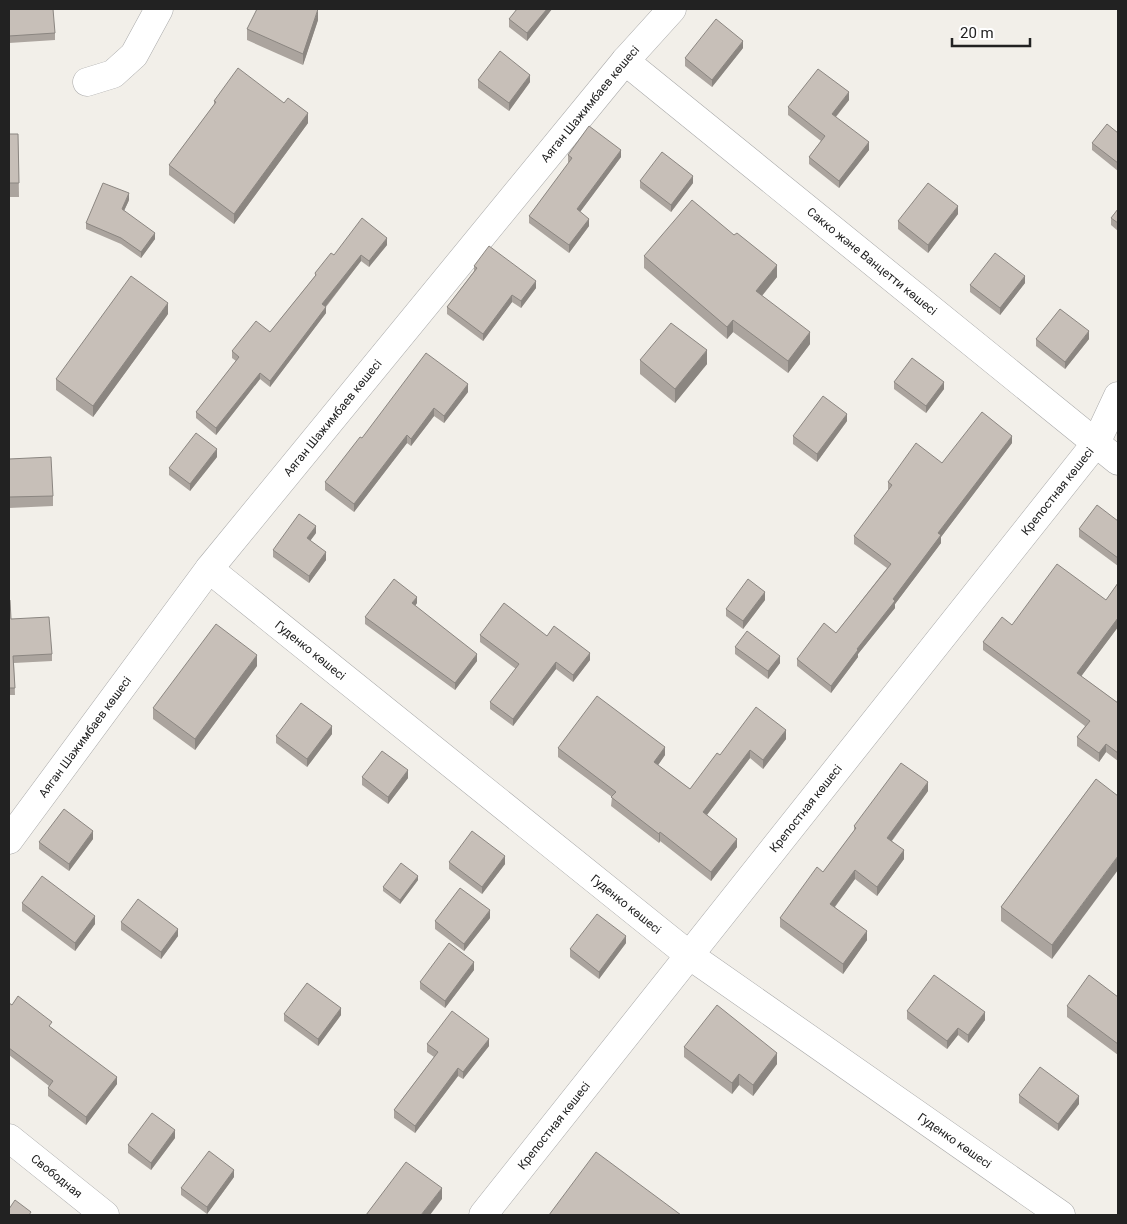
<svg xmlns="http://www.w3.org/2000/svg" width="1127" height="1224" viewBox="0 0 1127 1224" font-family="Roboto,sans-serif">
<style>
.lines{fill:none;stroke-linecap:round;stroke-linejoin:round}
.minor-casing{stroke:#a9a9a9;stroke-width:29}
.minor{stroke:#fff;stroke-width:28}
.wall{fill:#aba49e}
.shaded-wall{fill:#8b8681}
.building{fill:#c7bfb8;stroke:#8b8681}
.labels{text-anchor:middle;stroke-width:4;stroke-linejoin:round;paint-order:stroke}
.street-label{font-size:12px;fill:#222;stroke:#fff}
</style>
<rect width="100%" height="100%" fill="#f2efe9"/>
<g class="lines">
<g class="minor-casing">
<g id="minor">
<path id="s1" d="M625,61L1118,461"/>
<polyline points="87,82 113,74 134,55 159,9"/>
<path id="s2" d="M209,569L689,955L1061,1215"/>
<path id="s3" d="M9,840L209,569L625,61L672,9"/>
<path id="s4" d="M9,1138L105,1215"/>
<path id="s5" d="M483,1215L1096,443L1118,396"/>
</g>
</g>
<use href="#minor" class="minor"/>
</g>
<g class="wall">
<polygon points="9,9 55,33 55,40 9,43"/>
<polygon points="552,9 527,41 509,27 509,19"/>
<polygon points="318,20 303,65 247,40 247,29"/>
<polygon points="743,48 712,87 685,66 685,58"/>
<polygon points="478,80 530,82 509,111 478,88"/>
<polygon points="849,100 836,117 869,150 839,188 809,164 809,157 821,141 788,115 788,107"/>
<polygon points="214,101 308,123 234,224 169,175 169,165 214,105"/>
<polygon points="1118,133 1118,171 1092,150 1092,143"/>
<polygon points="9,134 18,134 19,197 9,197"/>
<polygon points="568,155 621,157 580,212 589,226 569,253 529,223 529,216 569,163 568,162"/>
<polygon points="640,181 693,183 671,212 640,188"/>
<polygon points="129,200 124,211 155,239 141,258 121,244 86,229 86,223"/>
<polygon points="1118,209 1118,231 1111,225 1111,218"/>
<polygon points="958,214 928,253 898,229 898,221"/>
<polygon points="387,245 369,267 361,261 326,307 326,313 270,387 260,379 216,435 196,418 196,412 236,361 232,358 232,351 270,332 315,276 315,273 334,255"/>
<polygon points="644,256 777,277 762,296 810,344 788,373 733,332 727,339 644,268"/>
<polygon points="474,266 536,288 521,308 512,302 483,341 447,314 447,307 474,271"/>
<polygon points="1025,283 1000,315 970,292 970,285"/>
<polygon points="168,314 93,417 56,390 56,379"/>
<polygon points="1036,339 1089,339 1065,369 1036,346"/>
<polygon points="640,360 707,364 675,403 640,374"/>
<polygon points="894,382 944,389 926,413 894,389"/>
<polygon points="468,392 444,423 434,416 411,446 407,443 354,512 325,490 325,482 362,438"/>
<polygon points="847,421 817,462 793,444 793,436"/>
<polygon points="1012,443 941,537 941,543 895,604 895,608 858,654 858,657 831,693 797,666 797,659 836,633 887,568 854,544 854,536 889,490 888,489 888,482 942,463"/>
<polygon points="217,457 190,491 169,475 169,468"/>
<polygon points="9,459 53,496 53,506 9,508"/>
<polygon points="1118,521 1118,566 1079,537 1079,529"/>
<polygon points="316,533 310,541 326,560 309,583 273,557 273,550"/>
<polygon points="1118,583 1118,627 1081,676 1118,703 1118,761 1106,752 1099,762 1077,746 1077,737 1085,726 983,650 983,642 1012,625 1106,600"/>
<polygon points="9,600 11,619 52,654 52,661 14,663 15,695 9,695"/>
<polygon points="765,600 743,629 726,616 726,609"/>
<polygon points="417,603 415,606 477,661 455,690 365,624 365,617"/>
<polygon points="480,635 547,636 590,660 573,682 556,669 513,726 490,709 490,702 516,669 480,642"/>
<polygon points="735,647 780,663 768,679 735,654"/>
<polygon points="257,666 195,750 153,719 153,708"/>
<polygon points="332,734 307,767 276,743 276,736"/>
<polygon points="786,739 763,769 750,758 707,815 737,847 711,881 660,841 659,843 611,806 612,797 558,757 558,748 665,755 658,765 690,789 720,755"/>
<polygon points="362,777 408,778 388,804 362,785"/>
<polygon points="1096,779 1052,959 1001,921 1001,907"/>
<polygon points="928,791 892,841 904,859 877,896 855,879 835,907 867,940 843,974 780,927 780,918 823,872 854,831 854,826"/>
<polygon points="93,839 69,871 39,849 39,842"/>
<polygon points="449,862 505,864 482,894 449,869"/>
<polygon points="418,880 400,904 383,891 383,887"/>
<polygon points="22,903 95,924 75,951 22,911"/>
<polygon points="490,918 464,951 435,929 435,921"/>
<polygon points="121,922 178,936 161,959 121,930"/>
<polygon points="626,943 599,979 570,957 570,949"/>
<polygon points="474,970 445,1008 420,989 420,982"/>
<polygon points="1118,997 1118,1055 1067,1017 1067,1006"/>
<polygon points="9,1003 52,1028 117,1084 86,1125 48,1096 48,1088 49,1086 9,1055"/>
<polygon points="907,1011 985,1020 968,1043 958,1035 947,1049 907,1019"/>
<polygon points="284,1014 341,1015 318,1046 284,1021"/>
<polygon points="427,1044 489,1046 463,1079 458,1076 415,1133 394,1118 394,1110 434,1057 427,1052"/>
<polygon points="684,1047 777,1064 753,1096 739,1085 732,1094 684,1057"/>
<polygon points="1019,1095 1079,1104 1058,1131 1019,1103"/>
<polygon points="175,1138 151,1170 128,1153 128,1145"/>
<polygon points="234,1177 207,1214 181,1195 181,1188"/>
</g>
<g class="shaded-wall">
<polygon points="318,9 318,20 303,65 303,54"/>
<polygon points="547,9 552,9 527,41 527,33"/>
<polygon points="743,41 743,48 712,87 712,80"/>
<polygon points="530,75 530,82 509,111 509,103"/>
<polygon points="849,92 849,100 832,121 832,114"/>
<polygon points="308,113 308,123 234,224 234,214"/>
<polygon points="869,142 869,150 839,188 839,181"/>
<polygon points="621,150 621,157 577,216 577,209"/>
<polygon points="693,176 693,183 671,212 671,205"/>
<polygon points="129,193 129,200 122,215 122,209"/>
<polygon points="958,206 958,214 928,253 928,245"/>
<polygon points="589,219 589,226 569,253 569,245"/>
<polygon points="155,233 155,239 141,258 141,252"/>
<polygon points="387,238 387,245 369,267 369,261"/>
<polygon points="361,255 361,261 322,311 322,304"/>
<polygon points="777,265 777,277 756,303 756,291"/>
<polygon points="1025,276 1025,283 1000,315 1000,308"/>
<polygon points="536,281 536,288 521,308 521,301"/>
<polygon points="512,295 512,302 483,341 483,334"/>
<polygon points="168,303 168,314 93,417 93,406"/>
<polygon points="326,307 326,313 270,387 270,381"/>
<polygon points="733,320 733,332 727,339 727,327"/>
<polygon points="1089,331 1089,339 1065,369 1065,362"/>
<polygon points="810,332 810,344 788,373 788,361"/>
<polygon points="707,350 707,364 675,403 675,389"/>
<polygon points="260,373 260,379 216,435 216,428"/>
<polygon points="944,382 944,389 926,413 926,406"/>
<polygon points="468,384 468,392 444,423 444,416"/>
<polygon points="434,408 434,416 411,446 411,439"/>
<polygon points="847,414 847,421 817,462 817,454"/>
<polygon points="407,435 407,443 354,512 354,504"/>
<polygon points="1012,436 1012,443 941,537 941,543 895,604 895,608 858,654 858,657 831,693 831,686 893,599 938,533"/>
<polygon points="217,449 217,457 190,491 190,484"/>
<polygon points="316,526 316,533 307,545 307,538"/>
<polygon points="326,552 326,560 309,583 309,576"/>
<polygon points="765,592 765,600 743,629 743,621"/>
<polygon points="417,597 417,603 412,610 412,603"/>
<polygon points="1118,618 1118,627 1077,682 1077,673"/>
<polygon points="590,653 590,660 573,682 573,675"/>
<polygon points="477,654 477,661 455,690 455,683"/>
<polygon points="257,655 257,666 195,750 195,739"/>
<polygon points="780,656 780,663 768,679 768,671"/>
<polygon points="556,662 556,669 513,726 513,719"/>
<polygon points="332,726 332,734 307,767 307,759"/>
<polygon points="786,730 786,739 763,769 763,760"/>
<polygon points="1106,744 1106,752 1099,762 1099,753"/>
<polygon points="665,747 665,755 654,771 654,762"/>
<polygon points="750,750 750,758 703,820 703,812"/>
<polygon points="408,770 408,778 388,804 388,797"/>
<polygon points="928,782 928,791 887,847 887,838"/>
<polygon points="93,831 93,839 69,871 69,864"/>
<polygon points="660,832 660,841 659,843 659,834"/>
<polygon points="737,839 737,847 711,881 711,872"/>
<polygon points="904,850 904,859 877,896 877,887"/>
<polygon points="505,856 505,864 482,894 482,887"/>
<polygon points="1118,856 1118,870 1052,959 1052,945"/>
<polygon points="855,870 855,879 830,913 830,904"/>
<polygon points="418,876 418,880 400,904 400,900"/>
<polygon points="490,910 490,918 464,951 464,944"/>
<polygon points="95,916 95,924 75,951 75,943"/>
<polygon points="178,929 178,936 161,959 161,952"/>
<polygon points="867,931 867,940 843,974 843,964"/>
<polygon points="626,936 626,943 599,979 599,972"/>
<polygon points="474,962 474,970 445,1008 445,1001"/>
<polygon points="341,1008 341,1015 318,1046 318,1039"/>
<polygon points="985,1012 985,1020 968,1043 968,1035"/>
<polygon points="958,1028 958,1035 947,1049 947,1041"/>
<polygon points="489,1039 489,1046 463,1079 463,1072"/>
<polygon points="777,1053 777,1064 753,1096 753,1085"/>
<polygon points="458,1068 458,1076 415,1133 415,1126"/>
<polygon points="739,1074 739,1085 732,1094 732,1083"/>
<polygon points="117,1077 117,1084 86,1125 86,1117"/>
<polygon points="1079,1096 1079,1104 1058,1131 1058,1124"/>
<polygon points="175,1130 175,1138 151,1170 151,1163"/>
<polygon points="234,1170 234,1177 207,1214 207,1207"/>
<polygon points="442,1188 442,1199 430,1215 421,1215"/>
</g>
<g class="building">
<polygon points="9,9 53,9 55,33 9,36"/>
<polygon points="257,9 318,9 303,54 247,29"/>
<polygon points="517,9 547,9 527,33 509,19"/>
<polygon points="716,19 743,41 712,80 685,58"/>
<polygon points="500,51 530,75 509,103 478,80"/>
<polygon points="238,68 284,103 288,98 308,113 234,214 169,165 216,102 214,101"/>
<polygon points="818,69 849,92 832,114 869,142 839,181 809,157 825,136 788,107"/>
<polygon points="1107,124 1118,133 1118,163 1092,143"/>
<polygon points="589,126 621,150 577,209 589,219 569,245 529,216 572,158 568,155"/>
<polygon points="9,134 18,134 19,183 9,183"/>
<polygon points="662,152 693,176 671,205 640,181"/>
<polygon points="103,183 129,193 122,209 155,233 141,252 121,238 86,223"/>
<polygon points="928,183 958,206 928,245 898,221"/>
<polygon points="692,200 734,235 737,233 777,265 756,291 810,332 788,361 733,320 727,327 644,256"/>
<polygon points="1118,209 1118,223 1111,218"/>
<polygon points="362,218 387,238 369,261 361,255 322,304 326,307 270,381 260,373 216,428 196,412 239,357 232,351 256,321 270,332 316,275 315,273 331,253 334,255"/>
<polygon points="489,246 536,281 521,301 512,295 483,334 447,307 477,268 474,266"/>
<polygon points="995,253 1025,276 1000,308 970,285"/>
<polygon points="131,276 168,303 93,406 56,379"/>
<polygon points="1060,309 1089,331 1065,362 1036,339"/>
<polygon points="671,323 707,350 675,389 640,360"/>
<polygon points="426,353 468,384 444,416 434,408 411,439 407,435 354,504 325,482 360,437 362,438"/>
<polygon points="912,358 944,382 926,406 894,382"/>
<polygon points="823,396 847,414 817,454 793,436"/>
<polygon points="982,412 1012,436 938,533 941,535 893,599 895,601 857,649 858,650 831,686 797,659 824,623 836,633 891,564 854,536 892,485 888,482 916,443 942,463"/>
<polygon points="196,433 217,449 190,484 169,468"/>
<polygon points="51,457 53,496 9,497 9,459"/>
<polygon points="1097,505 1118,521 1118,558 1079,529"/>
<polygon points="299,514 316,526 307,538 326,552 309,576 273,550"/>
<polygon points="1057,564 1106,600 1118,583 1118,618 1077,673 1118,703 1118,753 1106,744 1099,753 1077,737 1090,721 983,642 1002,617 1012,625"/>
<polygon points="394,579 417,597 412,603 477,654 455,683 365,617"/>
<polygon points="748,579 765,592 743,621 726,609"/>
<polygon points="9,600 10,600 11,619 49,617 52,654 13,656 15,688 9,688"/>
<polygon points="504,603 547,636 554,626 590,653 573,675 556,662 513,719 490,702 519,664 480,635"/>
<polygon points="216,624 257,655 195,739 153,708"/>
<polygon points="747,631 780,656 768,671 735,647"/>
<polygon points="597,696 665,747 654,762 690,789 717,753 720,755 756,707 786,730 763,760 750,750 703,812 737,839 711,872 660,832 659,834 611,797 616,792 558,748"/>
<polygon points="301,703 332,726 307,759 276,736"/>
<polygon points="382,751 408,770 388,797 362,777"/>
<polygon points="901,763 928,782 887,838 904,850 877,887 855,870 830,904 867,931 843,964 780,918 817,867 823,872 856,828 854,826"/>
<polygon points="1096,779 1118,796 1118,856 1052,945 1001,907"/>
<polygon points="64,809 93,831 69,864 39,842"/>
<polygon points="472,831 505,856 482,887 449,862"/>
<polygon points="401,863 418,876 400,900 383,887"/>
<polygon points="42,876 95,916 75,943 22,903"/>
<polygon points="460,888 490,910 464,944 435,921"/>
<polygon points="138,899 178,929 161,952 121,922"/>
<polygon points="597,914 626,936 599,972 570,949"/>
<polygon points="449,943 474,962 445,1001 420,982"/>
<polygon points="934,975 985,1012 968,1035 958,1028 947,1041 907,1011"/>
<polygon points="1089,975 1118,997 1118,1044 1067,1006"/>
<polygon points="307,983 341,1008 318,1039 284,1014"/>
<polygon points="18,996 52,1022 49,1026 117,1077 86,1117 48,1088 53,1081 9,1048 9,1003 12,1005"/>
<polygon points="717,1005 777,1053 753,1085 739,1074 732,1083 684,1047"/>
<polygon points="452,1011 489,1039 463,1072 458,1068 415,1126 394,1110 438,1052 427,1044"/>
<polygon points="1040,1067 1079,1096 1058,1124 1019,1095"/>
<polygon points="152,1113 175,1130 151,1163 128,1145"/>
<polygon points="209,1151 234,1170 207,1207 181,1188"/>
<polygon points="596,1152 681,1215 549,1215"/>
<polygon points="406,1162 442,1188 421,1215 366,1215"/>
<polygon points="15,1200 31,1212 29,1215 9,1215 9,1209"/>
</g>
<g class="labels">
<g class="street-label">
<text dy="4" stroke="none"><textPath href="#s3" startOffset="938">Аяган Шажимбаев көшесі</textPath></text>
<text dy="4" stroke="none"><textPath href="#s1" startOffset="318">Сакко және Ванцетти көшесі</textPath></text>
<text dy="4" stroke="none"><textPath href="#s3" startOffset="532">Аяган Шажимбаев көшесі</textPath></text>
<text dy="4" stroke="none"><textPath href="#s5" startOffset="924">Крепостная көшесі</textPath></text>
<text dy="4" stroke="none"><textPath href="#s2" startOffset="130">Гуденко көшесі</textPath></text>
<text dy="4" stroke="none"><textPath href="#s3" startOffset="128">Аяган Шажимбаев көшесі</textPath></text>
<text dy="4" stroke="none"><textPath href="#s5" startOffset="519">Крепостная көшесі</textPath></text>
<text dy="4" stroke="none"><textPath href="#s2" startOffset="535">Гуденко көшесі</textPath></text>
<text dy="4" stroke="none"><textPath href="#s5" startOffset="114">Крепостная көшесі</textPath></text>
<text dy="4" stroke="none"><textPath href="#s2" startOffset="940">Гуденко көшесі</textPath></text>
<text dy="4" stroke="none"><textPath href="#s4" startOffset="61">Свободная</textPath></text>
</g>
</g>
<rect width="1127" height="1224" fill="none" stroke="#222222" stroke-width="20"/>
<path d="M952 38v8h78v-8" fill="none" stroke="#222222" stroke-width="2.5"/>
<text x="960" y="38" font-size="15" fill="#222222" stroke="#ffffff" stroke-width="4" paint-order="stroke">20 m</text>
</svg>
